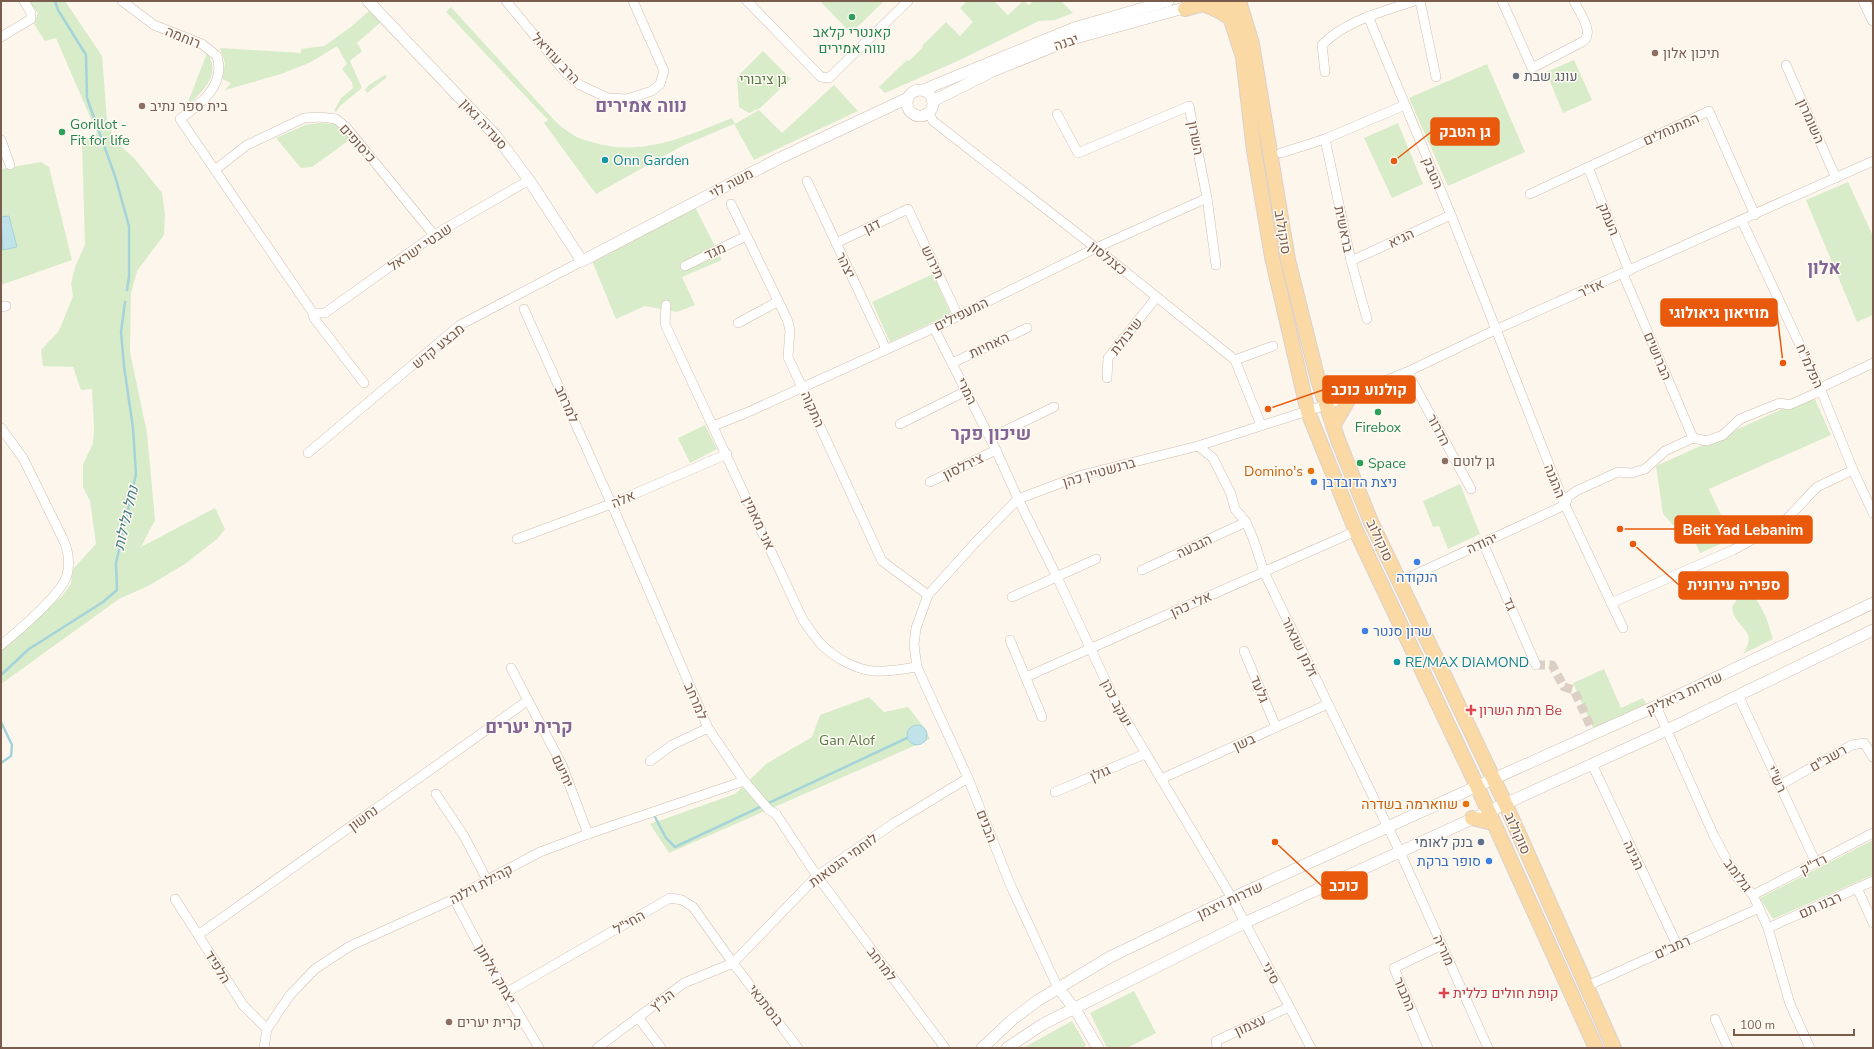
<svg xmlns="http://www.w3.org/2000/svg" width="1874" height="1049" viewBox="0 0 1874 1049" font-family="'Nunito Sans',Heebo,sans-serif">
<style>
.green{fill:#d8ecc9}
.water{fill:#bfe3e8;stroke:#a5d3da}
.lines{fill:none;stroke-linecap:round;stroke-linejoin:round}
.stream{stroke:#a5d3da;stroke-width:2.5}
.minor-tunnel{stroke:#dcd0c4;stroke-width:9;stroke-dasharray:9 4.5;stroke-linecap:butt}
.minor-casing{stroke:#d1beb0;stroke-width:10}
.tertiary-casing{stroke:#d1beb0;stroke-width:12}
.primary-casing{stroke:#dad1cd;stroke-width:16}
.minor{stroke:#fff;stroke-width:9}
.tertiary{stroke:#fff;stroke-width:11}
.primary{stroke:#fbd9a5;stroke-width:14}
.leisure-dot{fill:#2e9e5b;stroke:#fffaf3;stroke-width:1.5}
.education-dot{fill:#8d6e63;stroke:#fffaf3;stroke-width:1.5}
.worship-dot{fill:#6b7280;stroke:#fffaf3;stroke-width:1.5}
.culture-dot{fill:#0f9aa8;stroke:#fffaf3;stroke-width:1.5}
.food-dot{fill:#e8710a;stroke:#fffaf3;stroke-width:1.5}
.shop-dot{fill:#3f7fe0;stroke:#fffaf3;stroke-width:1.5}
.health-dot{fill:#e0444e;stroke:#fffaf3;stroke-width:1.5}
.service-dot{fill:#5c6f8a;stroke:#fffaf3;stroke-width:1.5}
.labels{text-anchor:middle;stroke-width:3;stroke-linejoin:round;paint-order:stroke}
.leisure-label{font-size:14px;fill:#27864d;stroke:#fffaf3}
.street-label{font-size:14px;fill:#7a5c4d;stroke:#fffaf3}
.education-label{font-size:14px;fill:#785e54;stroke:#fffaf3;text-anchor:start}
.worship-label{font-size:14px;fill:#5b616d;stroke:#fffaf3;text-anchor:start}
.park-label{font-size:14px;fill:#537a41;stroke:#fffaf3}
.culture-label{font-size:14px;fill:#0d838f;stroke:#fffaf3;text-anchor:start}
.food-label{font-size:14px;fill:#c56008;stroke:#fffaf3;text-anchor:end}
.shop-label{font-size:14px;fill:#366cbe;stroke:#fffaf3;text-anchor:start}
.health-label{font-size:14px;fill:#be3a42;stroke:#fffaf3;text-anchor:start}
.service-label{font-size:14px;fill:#4e5e75;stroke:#fffaf3;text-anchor:end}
.water-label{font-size:15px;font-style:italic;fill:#437c86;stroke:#fffaf3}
.district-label{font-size:18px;font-weight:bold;fill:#846695;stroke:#fffaf3}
.leader{fill:none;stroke:#e8590c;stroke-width:1.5}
.callout-dot{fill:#e8590c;stroke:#fffaf3;stroke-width:1.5}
.callout{fill:#e8590c;stroke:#e8590c;stroke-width:1.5}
.callout-label{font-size:15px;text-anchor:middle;font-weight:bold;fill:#fff}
</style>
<rect width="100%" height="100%" fill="#fdf6ec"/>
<g class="green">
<polygon points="29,1 65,1 102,56 107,120 114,140 134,158 162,193 165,215 164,235 137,271 131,293 130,352 147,433 155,520 141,547 215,508 225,529 217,539 185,564 148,586 119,599 1,684 1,650 62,596 71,584 73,569 96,544 90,501 83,487 83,465 93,443 94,428 92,389 81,390 73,367 43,366 41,350 59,331 73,296 71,284 75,267 85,245 82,142 97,133 56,38 45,41 34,24 38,13"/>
<polygon points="820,1 884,1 851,33"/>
<polygon points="967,1 994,1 1008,15 1023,1 1029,5 1034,1 1061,1 1073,13 1055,20 1039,21 960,60 885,93 879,87 907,60 909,61 923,47 922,46 946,22 960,36 973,22 960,8"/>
<path d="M451,7L555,121C560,126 566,130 572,134C577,138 585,140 592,142C640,158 687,136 732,118L735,124L759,110L782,133L834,85L858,111L754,160L734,124L682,146L596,194L544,123L548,120L446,12Z"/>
<polygon points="370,10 381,22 357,43 362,51 350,61 362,88 340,106 336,112 334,111 341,98 353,88 352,82 342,69 347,64 337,46 311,62 281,74 225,90 231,83 222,79 225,63 220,48 301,53 301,49 324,46 351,27"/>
<polygon points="763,51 791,79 760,108 749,113 739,107 737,77"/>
<path d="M207,53C224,76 198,94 185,110Z"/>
<polygon points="1574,60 1592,100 1563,113 1546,72"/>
<polygon points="1487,64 1525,152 1448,186 1409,98"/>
<polygon points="385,75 387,77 367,93 365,90 369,85"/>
<polygon points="319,123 339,124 352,138 312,167 301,168 276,138 305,125"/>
<polygon points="1398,123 1423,184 1392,198 1364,138"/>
<polygon points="41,162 49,167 72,260 1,285 1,169"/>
<polygon points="1848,182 1873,236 1873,315 1857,322 1806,200"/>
<polygon points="695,207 722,260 682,277 695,305 677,312 645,306 616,319 592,261"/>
<polygon points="933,274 951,314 890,342 872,302"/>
<polygon points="1813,395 1831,435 1709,489 1732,539 1700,553 1686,521 1673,525 1663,514 1656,466"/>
<polygon points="705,425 717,449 690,463 678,438"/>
<polygon points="1460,484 1480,534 1448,549 1439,526 1433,527 1423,501"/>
<path d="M1751,589L1766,617L1773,639L1743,654C1760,628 1734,630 1732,607L1737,599L1750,593Z"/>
<polygon points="1604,669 1621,708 1643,698 1647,706 1594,730 1573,683"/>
<polygon points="869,697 884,712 908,707 926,730 930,739 669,853 650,824 735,794 766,764 812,737 820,715"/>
<polygon points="1873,840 1873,875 1773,919 1760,898"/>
<polygon points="1134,991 1156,1033 1127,1048 1107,1048 1090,1013"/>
<polygon points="1072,1021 1086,1045 1083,1048 1023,1048"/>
</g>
<g class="water">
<polygon points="9,216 17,247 3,250 1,217"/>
<circle cx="917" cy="735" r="10"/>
</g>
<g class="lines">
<g class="stream">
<polyline points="55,1 58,10 86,55 87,98 115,176 129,226 129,277 127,290"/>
<polyline points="1,675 29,649 103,602 117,590 116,563 136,474 133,428 124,366 121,332 125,302"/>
<polyline points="1,722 12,745 11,756 1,763"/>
<polyline points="654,815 666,838 675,847 907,738"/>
</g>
<polyline class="minor-tunnel" points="1536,665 1552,665 1564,687 1574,690 1594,734"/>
<g class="minor-casing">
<g id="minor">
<path d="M122,1L154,25L202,44L217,56C226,85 201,104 180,119L313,313L314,318L364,383"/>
<polyline points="506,1 564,71 580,85 608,98 627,99 652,91 660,84 664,71 633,1"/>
<polyline points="747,1 821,77 829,78 908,1"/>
<polyline points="1420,1 1436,77"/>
<path d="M1502,1L1532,68L1584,41C1594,31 1579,12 1574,1"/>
<polyline points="1368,16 1451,215 1565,505 1623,628"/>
<polyline points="1,37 31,19 31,13 24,1"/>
<polyline points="1786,65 1836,178"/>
<path d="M1325,72L1322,45C1346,20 1383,12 1414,1"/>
<polyline points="929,113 933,121 1096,248 1235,360 1261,425"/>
<polyline points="1057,114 1078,153 1189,106 1207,198 1216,265"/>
<polyline points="1325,139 1351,261 1367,319"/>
<polyline points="1,140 10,165"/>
<polyline points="1281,153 1325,139 1405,105"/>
<polyline points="1588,167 1629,271"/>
<polyline points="216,169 247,145 304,118 320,117 336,119 346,127 434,235"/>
<polyline points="807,181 886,349"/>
<polyline points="1530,194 1709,111 1755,215"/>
<polyline points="731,204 787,319 790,330 788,357 882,561 928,595"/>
<polyline points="1742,221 1820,388 1853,470 1873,513"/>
<polyline points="836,243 908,209 958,316"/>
<polyline points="1351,261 1451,215"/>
<polyline points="685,266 746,236"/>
<polyline points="1623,274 1693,438"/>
<path d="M666,305L665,324L803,620C809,628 815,638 822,645C834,657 856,670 874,671C888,672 902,669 917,667"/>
<polyline points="1,307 6,306"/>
<polyline points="524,309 616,514 708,728 744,781 769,810 776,814 817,876 945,1048"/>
<polyline points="313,313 325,313 434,235 529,180"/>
<polyline points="738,323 777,302"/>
<polyline points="934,328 996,450 1018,499 1057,577 1117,705 1232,898 1311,1048"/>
<polyline points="1235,360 1273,346"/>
<polyline points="952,363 1027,328"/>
<polyline points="1407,372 1471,489"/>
<polyline points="1107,378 1108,358 1156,298"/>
<polyline points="1820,388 1873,363"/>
<polyline points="900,424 966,391"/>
<polyline points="713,426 746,413 934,328 1096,248 1207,198"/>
<path d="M1,428L23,458L64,541C68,551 70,564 67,575C63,593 16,633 1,645"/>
<polyline points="990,438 1054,407"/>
<polyline points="1198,446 1213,458 1231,494 1235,509 1246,522 1254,541 1264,572 1400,852 1488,1048"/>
<polyline points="308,453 460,325 582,261"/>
<polyline points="930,482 996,450"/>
<polyline points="1565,505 1568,497 1576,491 1618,472 1632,473 1645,469 1665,451 1693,438 1707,441 1723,435 1740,419 1780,403 1789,405 1821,391"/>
<polyline points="517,539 611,504 727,454"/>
<polyline points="1483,543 1536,665"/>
<polyline points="1142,570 1246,522"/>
<polyline points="1399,582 1565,505"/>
<polyline points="1012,597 1096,559"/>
<polyline points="1611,603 1733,550 1783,523 1817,487 1853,470"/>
<polyline points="1010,640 1042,717"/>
<polyline points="1244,651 1276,727"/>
<polyline points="511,668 562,765 588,834"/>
<polyline points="1026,677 1356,531"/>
<polyline points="1738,695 1816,863"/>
<polyline points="1656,706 1714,836 1735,875 1753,895 1768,928 1790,1004 1810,1048"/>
<polyline points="650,761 672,745 708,728"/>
<polyline points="1592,764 1677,945"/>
<polyline points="1161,779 1328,704"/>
<polyline points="1780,785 1852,745 1864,743 1873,757"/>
<polyline points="1055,792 1145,754"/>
<polyline points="436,794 464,836 487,880"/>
<polyline points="1857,888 1873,923"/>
<polyline points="1753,895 1873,833"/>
<polyline points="175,899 243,1005 267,1029"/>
<polyline points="454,899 485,957 539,1048"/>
<polyline points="1768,928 1873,881"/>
<polyline points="198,935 527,701"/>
<polyline points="1587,986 1759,908"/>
<polyline points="1058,988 1010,884 968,778 917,667 914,645 916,628 928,595 974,544 1012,505 1018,499 1082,475 1198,446 1326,405 1407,372 1495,330 1873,161"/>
<polyline points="507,992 670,898 682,900 693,907 733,963 798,1048"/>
<polyline points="638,1017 661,1048"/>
<polyline points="1715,1019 1728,1048"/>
<polyline points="264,1048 267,1029 290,995 315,969 350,946 454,899 487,880 540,852 588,834 744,781"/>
<polyline points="597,1048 684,983 733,963 817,876 894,823 968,778"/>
<polyline points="1217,1048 1216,1041 1289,1007"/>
<polyline points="1428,1048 1394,968 1442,945"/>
</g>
</g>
<g class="tertiary-casing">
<g id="tertiary">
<polyline points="368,1 496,136 529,180 582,261 780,158 908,98"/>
<polyline points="1864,1 1873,20"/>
<polyline points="923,90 1074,28 1168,1"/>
<circle cx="920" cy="103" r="13"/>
<polyline points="933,101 993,71 1072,39 1191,6"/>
<polyline points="1058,988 1075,1009 1098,1048"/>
<polyline points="982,1048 1012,1020 1037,1001 1110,957 1232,898 1471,789 1656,706 1873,603"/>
<polyline points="1007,1048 1043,1024 1244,923 1667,730 1873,630"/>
</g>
</g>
<g class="primary-casing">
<g id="primary">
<polyline points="1225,1 1243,57 1254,150 1272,257 1308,412 1356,531 1477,786 1596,1048"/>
<polyline points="1239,1 1252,44 1288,260 1318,380 1338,440 1371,522 1505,803 1614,1048"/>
<polyline points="1185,9 1203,4 1219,11 1232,19"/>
<polyline points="1333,426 1351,395"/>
<polyline points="1472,818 1493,823"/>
</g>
</g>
<use href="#minor" class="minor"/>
<use href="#tertiary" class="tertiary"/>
<use href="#primary" class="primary"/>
</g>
<g class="leisure-dot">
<circle cx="852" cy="17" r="4"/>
<circle cx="62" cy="132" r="4"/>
<circle cx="1378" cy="412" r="4"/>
<circle cx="1360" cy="463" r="4"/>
</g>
<g class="education-dot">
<circle cx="1655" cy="53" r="4"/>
<circle cx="142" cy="106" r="4"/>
<circle cx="1445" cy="461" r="4"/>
<circle cx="449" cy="1022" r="4"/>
</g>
<circle class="worship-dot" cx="1516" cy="76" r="4"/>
<g class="culture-dot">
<circle cx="605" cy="160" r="4"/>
<circle cx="1397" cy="662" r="4"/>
</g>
<g class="food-dot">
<circle cx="1311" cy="471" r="4"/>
<circle cx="1466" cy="804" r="4"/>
</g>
<g class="shop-dot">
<circle cx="1314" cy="482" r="4"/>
<circle cx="1417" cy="562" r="4"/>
<circle cx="1365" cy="631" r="4"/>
<circle cx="1489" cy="861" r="4"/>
</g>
<g class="health-dot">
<path d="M1469 704h4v4h4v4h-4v4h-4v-4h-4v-4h4z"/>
<path d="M1442 987h4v4h4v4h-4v4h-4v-4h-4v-4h4z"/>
</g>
<circle class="service-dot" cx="1481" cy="842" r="4"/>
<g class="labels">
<g class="leisure-label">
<text x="852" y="37">קאנטרי קלאב<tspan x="852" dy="16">נווה אמירים</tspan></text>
<text x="70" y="129" text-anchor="start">Gorillot -<tspan x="70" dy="16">Fit for life</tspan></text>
<text x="1378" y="432">Firebox</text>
<text x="1368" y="468" text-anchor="start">Space</text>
</g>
<g class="street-label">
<text transform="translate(183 37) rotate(22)" y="5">רוחמה</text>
<text transform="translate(1066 42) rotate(-19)" y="5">יבנה</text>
<text transform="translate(556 58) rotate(47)" y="5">הרב עוזיאל</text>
<text transform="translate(1811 121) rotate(66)" y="5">השומרון</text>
<text transform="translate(484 124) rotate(48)" y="5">סעדיה גאון</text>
<text transform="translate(1671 129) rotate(-24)" y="5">המתנחלים</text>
<text transform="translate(1196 138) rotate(79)" y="5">השרון</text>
<text transform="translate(358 143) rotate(48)" y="5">כיסופים</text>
<text transform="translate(1433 173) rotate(68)" y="5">הטבק</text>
<text transform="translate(731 183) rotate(-28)" y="5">משה לוי</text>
<text transform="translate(1609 219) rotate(68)" y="5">העמק</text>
<text transform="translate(872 226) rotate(-25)" y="5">דגן</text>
<text transform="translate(1344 229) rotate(78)" y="5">בראשית</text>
<text transform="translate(1283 232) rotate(81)" y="5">סוקולוב</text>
<text transform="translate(1401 238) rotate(-25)" y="5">הגיא</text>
<text transform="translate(420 247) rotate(-34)" y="5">שבטי ישראל</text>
<text transform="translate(715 251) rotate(-25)" y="5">מגד</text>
<text transform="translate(1108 258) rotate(39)" y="5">כצנלסון</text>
<text transform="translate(933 262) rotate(65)" y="5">תירוש</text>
<text transform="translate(846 265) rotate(65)" y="5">יצהר</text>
<text transform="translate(1591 288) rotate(-24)" y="5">אז"ר</text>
<text transform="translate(961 314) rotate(-26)" y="5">המעפילים</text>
<text transform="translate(1126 336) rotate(-52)" y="5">שיבולת</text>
<text transform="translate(989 345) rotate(-25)" y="5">האחיות</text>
<text transform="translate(438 346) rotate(-39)" y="5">מבצע קדש</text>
<text transform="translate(1658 356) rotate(67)" y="5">הברושים</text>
<text transform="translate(1810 366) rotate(66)" y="5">הפלמ"ח</text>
<text transform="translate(967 391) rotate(63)" y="5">המרי</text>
<text transform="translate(567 404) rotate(66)" y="5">למרחב</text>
<text transform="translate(813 409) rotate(66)" y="5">התקוה</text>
<text transform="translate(1439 430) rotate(62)" y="5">הדרור</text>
<text transform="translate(963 466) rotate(-26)" y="5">צירלסון</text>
<text transform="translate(1099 472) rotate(-16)" y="5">ברנשטיין כהן</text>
<text transform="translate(1555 481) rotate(68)" y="5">ההגנה</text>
<text transform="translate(623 499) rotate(-23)" y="5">אלה</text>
<text transform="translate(759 523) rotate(65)" y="5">אני מאמין</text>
<text transform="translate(1380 540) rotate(65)" y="5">סוקולוב</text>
<text transform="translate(1482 543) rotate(-24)" y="5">יהודה</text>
<text transform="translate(1194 546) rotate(-25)" y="5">הגבעה</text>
<text transform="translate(1191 604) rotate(-24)" y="5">אלי כהן</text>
<text transform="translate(1510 604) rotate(67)" y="5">גד</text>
<text transform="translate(1300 647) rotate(64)" y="5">זלמן שנאור</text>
<text transform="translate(1260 689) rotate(68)" y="5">גלעד</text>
<text transform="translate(1684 693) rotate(-25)" y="5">שדרות ביאליק</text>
<text transform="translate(696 701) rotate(67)" y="5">למרחב</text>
<text transform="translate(1117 703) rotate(63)" y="5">יעקב כהן</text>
<text transform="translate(1244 742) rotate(-24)" y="5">בשן</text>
<text transform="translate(1828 758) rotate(-29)" y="5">רשב"ם</text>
<text transform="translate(563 771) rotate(66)" y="5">יחיעם</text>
<text transform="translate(1100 773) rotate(-23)" y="5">גולן</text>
<text transform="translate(1777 779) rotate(65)" y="5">רש"י</text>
<text transform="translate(363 818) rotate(-36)" y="5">נחשון</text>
<text transform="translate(987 826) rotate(69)" y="5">הבנים</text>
<text transform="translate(1518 833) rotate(66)" y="5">סוקולוב</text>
<text transform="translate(1634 855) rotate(65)" y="5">הגינה</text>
<text transform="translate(843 860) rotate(-36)" y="5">לוחמי הגטאות</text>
<text transform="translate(1813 864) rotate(-27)" y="5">רד"ק</text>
<text transform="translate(1738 875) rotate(54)" y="5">גולומב</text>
<text transform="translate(481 884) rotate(-28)" y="5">קהילת וילנה</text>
<text transform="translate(1230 900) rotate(-25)" y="5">שדרות ויצמן</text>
<text transform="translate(1820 905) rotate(-24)" y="5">רבנו תם</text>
<text transform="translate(629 922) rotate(-30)" y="5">החי"ל</text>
<text transform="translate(1672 947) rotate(-24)" y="5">רמב"ם</text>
<text transform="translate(1444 950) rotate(65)" y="5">מוריה</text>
<text transform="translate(882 964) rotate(53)" y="5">למרחב</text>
<text transform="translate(218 967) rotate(58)" y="5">הלפיד</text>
<text transform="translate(1271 973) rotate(62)" y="5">סיני</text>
<text transform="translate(496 974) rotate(60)" y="5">יצחק אלחנן</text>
<text transform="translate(1405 994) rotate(67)" y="5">התבור</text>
<text transform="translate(662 1000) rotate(-37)" y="5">הנ"ץ</text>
<text transform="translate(766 1005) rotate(52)" y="5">בוסתנאי</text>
<text transform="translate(1250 1025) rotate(-25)" y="5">עצמון</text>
</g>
<g class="education-label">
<text x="1663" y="58">תיכון אלון</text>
<text x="150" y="111">בית ספר נתיב</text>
<text x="1453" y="466">גן לוטם</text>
<text x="457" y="1027">קרית יערים</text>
</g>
<g class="worship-label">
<text x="1524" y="81">עונג שבת</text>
</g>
<g class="park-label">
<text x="763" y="84">גן ציבורי</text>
<text x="847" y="745">Gan Alof</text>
</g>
<g class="culture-label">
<text x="613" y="165">Onn Garden</text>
<text x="1405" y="667">RE/MAX DIAMOND</text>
</g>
<g class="food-label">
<text x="1303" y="476">Domino's</text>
<text x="1458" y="809">שווארמה בשדרה</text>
</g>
<g class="shop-label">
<text x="1322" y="487">ניצת הדובדבן</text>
<text x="1417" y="582" text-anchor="middle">הנקודה</text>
<text x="1373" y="636">שרון סנטר</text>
<text x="1481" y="866" text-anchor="end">סופר ברקת</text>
</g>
<g class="health-label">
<text x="1479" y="715">רמת השרון Be</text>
<text x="1453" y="998">קופת חולים כללית</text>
</g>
<g class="service-label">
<text x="1473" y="847">בנק לאומי</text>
</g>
<g class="water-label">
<text transform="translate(126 518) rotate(-77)" y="5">נחל גלילות</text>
</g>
<g class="district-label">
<text x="641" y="112">נווה אמירים</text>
<text x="1824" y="274">אלון</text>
<text x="991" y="440">שיכון פקר</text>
<text x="529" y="733">קרית יערים</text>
</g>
</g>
<path class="leader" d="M1394 161L1431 132M1783 363L1777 313M1268 409L1323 390M1620 529L1675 529M1633 544L1679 585M1275 842L1322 886"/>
<g class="callout-dot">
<circle cx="1394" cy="161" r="4"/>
<circle cx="1783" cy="363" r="4"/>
<circle cx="1268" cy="409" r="4"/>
<circle cx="1620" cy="529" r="4"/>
<circle cx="1633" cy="544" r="4"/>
<circle cx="1275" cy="842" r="4"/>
</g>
<g class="callout">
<rect x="1431" y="118" width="68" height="27" rx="4"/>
<rect x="1661" y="299" width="116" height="27" rx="4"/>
<rect x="1323" y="376" width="92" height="27" rx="4"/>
<rect x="1675" y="516" width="137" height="27" rx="4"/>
<rect x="1679" y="572" width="109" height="27" rx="4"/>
<rect x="1322" y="872" width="45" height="27" rx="4"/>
</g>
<g class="callout-label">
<text x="1465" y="137">גן הטבק</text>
<text x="1719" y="318">מוזיאון גיאולוגי</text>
<text x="1369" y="395">קולנוע כוכב</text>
<text x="1743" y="535">Beit Yad Lebanim</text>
<text x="1734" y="590">ספריה עירונית</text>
<text x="1344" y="891">כוכב</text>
</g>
<rect width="1874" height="1049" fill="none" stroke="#7a5c4d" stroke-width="4"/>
<path d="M1734 1029v6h120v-6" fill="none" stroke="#7a5c4d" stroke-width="2"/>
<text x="1740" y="1029" font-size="12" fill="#7a5c4d" stroke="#fffaf3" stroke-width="3" paint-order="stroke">100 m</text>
</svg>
